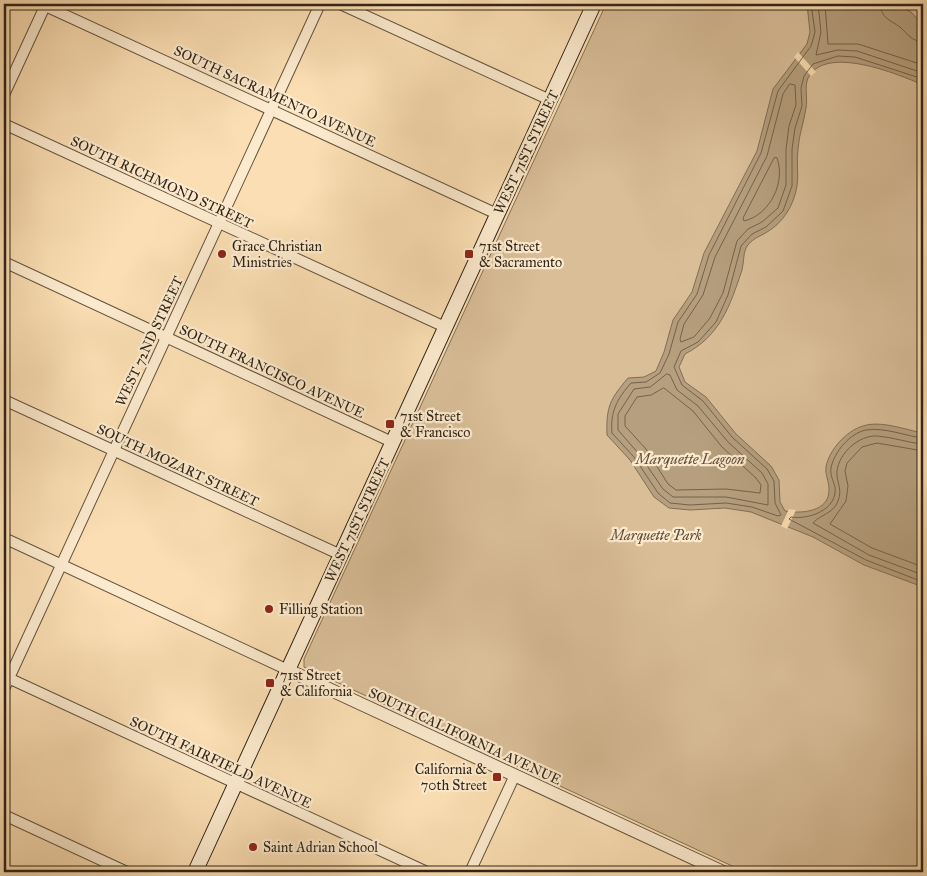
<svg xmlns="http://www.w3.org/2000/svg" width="927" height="876" viewBox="0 0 927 876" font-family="'IM FELL Great Primer',serif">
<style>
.green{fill:#d9be98;stroke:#857158}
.water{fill:#b69f7e;stroke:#816e55}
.pier{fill:#fbdeb3}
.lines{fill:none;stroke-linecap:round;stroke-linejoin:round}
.shore{stroke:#74624a;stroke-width:1}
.minor-casing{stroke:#64523e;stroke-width:12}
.tertiary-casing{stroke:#64523e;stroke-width:14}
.secondary-casing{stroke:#312417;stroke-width:16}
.minor{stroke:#fceace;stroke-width:10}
.tertiary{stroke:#fceace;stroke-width:12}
.secondary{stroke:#fceace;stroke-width:14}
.poi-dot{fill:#8f2418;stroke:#fceace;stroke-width:2}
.labels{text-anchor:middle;stroke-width:4.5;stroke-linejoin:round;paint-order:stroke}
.street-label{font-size:14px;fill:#312417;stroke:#fceace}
.poi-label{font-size:14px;fill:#312417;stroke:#fceace;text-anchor:start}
.park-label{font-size:14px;font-style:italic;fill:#5b4a37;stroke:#fceace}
.water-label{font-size:15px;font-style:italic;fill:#604f3b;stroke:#fceace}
</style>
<rect width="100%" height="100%" fill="#fbdeb3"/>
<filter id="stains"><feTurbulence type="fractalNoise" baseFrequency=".004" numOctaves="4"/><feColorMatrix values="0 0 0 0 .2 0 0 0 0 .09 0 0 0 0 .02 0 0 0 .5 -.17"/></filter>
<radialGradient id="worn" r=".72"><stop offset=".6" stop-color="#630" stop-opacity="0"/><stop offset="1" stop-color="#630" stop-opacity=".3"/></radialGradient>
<polygon class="green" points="606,4 923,4 923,872 745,872 304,667 304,659"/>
<path class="water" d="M807,4H895L911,12L923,25V85C898,74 825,44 808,78C804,88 808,98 806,108C804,122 799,134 798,149C796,161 799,174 797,186C794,205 783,223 767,232C759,237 751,239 746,248C743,254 744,263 742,270C730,306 720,336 685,354L679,367L685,382L706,397L736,434L771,466L779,480L780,502L785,511C801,514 830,512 829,489C829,481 825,475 826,467C829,450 846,431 863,426C881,420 906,430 923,433V587L864,565L813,537L751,512L725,508L690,510L669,508L654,497L630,460L607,435C606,407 610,399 628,378L644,377L656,371L664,352L673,320L692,292L704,253L757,151L773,89L807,44L810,32Z"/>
<g class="pier">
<polygon points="798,52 816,72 811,76 794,57"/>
<polygon points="789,509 796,510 787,529 781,526"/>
</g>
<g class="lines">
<g class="shore">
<path d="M811,4L815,32L811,46L778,91L761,153L709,255L697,294L678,322L669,354L660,373L646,382L631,383C617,399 610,412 612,433L634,457L658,493L670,503L690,505L726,503L752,507L778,516L781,515L775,503L774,481L767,469L732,437L703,401L682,385L674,367L681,351L698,342L716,322L728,295L741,246L752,234L766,227L783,211L792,186V149L795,128L802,106L801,88L804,76L813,64L838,56L855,57L923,79"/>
<polyline points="818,4 821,32 816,55 838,50 857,51 923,73"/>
<polyline points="825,4 828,44 858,44 923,65"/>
<path d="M880,4C881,18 890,20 900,27C908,34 911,41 923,42"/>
<polygon points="790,84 795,85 796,105 789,126 786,149 786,185 778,208 762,222 748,229 737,241 723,293 710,318 694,337 681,342 680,339 684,324 703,295 715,257 767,156 783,94"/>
<path d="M777,158C786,182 770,215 744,221L743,218L774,158Z"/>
<polygon points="667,374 670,375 677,390 698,406 728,442 762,473 768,484 768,505 726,497 673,497 663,489 639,454 618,430 618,414 634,389 650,387"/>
<polygon points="664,388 693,411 722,447 756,478 761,485 760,493 726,489 676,490 668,484 646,449 625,426 625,416 637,397 651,395"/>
<path d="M923,438C905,436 885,427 866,430C850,433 834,452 831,468C830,475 833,480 835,487C838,510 808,520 791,517L789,519L866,560L923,582"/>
<path d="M923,444C908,443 893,437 877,436C859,435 839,453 837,471C836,482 843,489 838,501C833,514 821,514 813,523L869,555L923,575"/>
<polyline points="923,451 877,443 862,447 847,463 845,471 848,486 846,501 830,524 872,548 923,567"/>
</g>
<g class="minor-casing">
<g id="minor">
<polyline points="41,4 497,214"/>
<polyline points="340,4 550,100"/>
<polyline points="4,95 46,4"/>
<polyline points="4,124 445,327"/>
<polyline points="4,262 392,442"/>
<polyline points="4,400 341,555"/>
<polyline points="4,538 288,670"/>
<polyline points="4,676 427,872"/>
<polyline points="4,689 320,4"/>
<polyline points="4,815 127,872"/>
<polyline points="470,872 515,775"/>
</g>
</g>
<g class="tertiary-casing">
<polyline id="tertiary" points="288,670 723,872"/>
</g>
<g class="secondary-casing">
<polyline id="secondary" points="195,872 594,4"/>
</g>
<use href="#minor" class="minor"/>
<use href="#tertiary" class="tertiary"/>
<use href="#secondary" class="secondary"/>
</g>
<g class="poi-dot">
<circle cx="222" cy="254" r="5"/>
<rect x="464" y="249" width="10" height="10" rx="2.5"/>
<rect x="385" y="419" width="10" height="10" rx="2.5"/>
<circle cx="269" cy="609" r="5"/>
<rect x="265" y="678" width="10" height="10" rx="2.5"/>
<rect x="492" y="772" width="10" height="10" rx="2.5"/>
<circle cx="253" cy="847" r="5"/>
</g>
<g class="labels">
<g class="street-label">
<text transform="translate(275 96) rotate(25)" y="5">SOUTH SACRAMENTO AVENUE</text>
<text transform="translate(526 152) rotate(-65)" y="5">WEST 71ST STREET</text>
<text transform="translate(162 182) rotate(25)" y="5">SOUTH RICHMOND STREET</text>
<text transform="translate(149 341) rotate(-65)" y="5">WEST 72ND STREET</text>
<text transform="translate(272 371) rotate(25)" y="5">SOUTH FRANCISCO AVENUE</text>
<text transform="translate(178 465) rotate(25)" y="5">SOUTH MOZART STREET</text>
<text transform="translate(357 520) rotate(-65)" y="5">WEST 71ST STREET</text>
<text transform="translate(465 736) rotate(25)" y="5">SOUTH CALIFORNIA AVENUE</text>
<text transform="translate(221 762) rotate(25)" y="5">SOUTH FAIRFIELD AVENUE</text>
</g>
<g class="poi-label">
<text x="232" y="251">Grace Christian<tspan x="232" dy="16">Ministries</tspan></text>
<text x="479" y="251">71st Street<tspan x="479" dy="16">&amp; Sacramento</tspan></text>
<text x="400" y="421">71st Street<tspan x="400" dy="16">&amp; Francisco</tspan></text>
<text x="279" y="614">Filling Station</text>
<text x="280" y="680">71st Street<tspan x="280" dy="16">&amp; California</tspan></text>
<text x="487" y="774" text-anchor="end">California &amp;<tspan x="487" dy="16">70th Street</tspan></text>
<text x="263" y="852">Saint Adrian School</text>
</g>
<g class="park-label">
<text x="656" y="540">Marquette Park</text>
</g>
<g class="water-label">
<text x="690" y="464">Marquette Lagoon</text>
</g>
</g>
<rect width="927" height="876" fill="none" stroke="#fbdeb3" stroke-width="20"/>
<rect x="5" y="5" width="917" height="866" fill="none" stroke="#312417" stroke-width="2.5"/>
<rect x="10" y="10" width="907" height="856" fill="none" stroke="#312417"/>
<rect width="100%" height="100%" filter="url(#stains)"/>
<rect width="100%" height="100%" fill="url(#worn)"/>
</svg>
